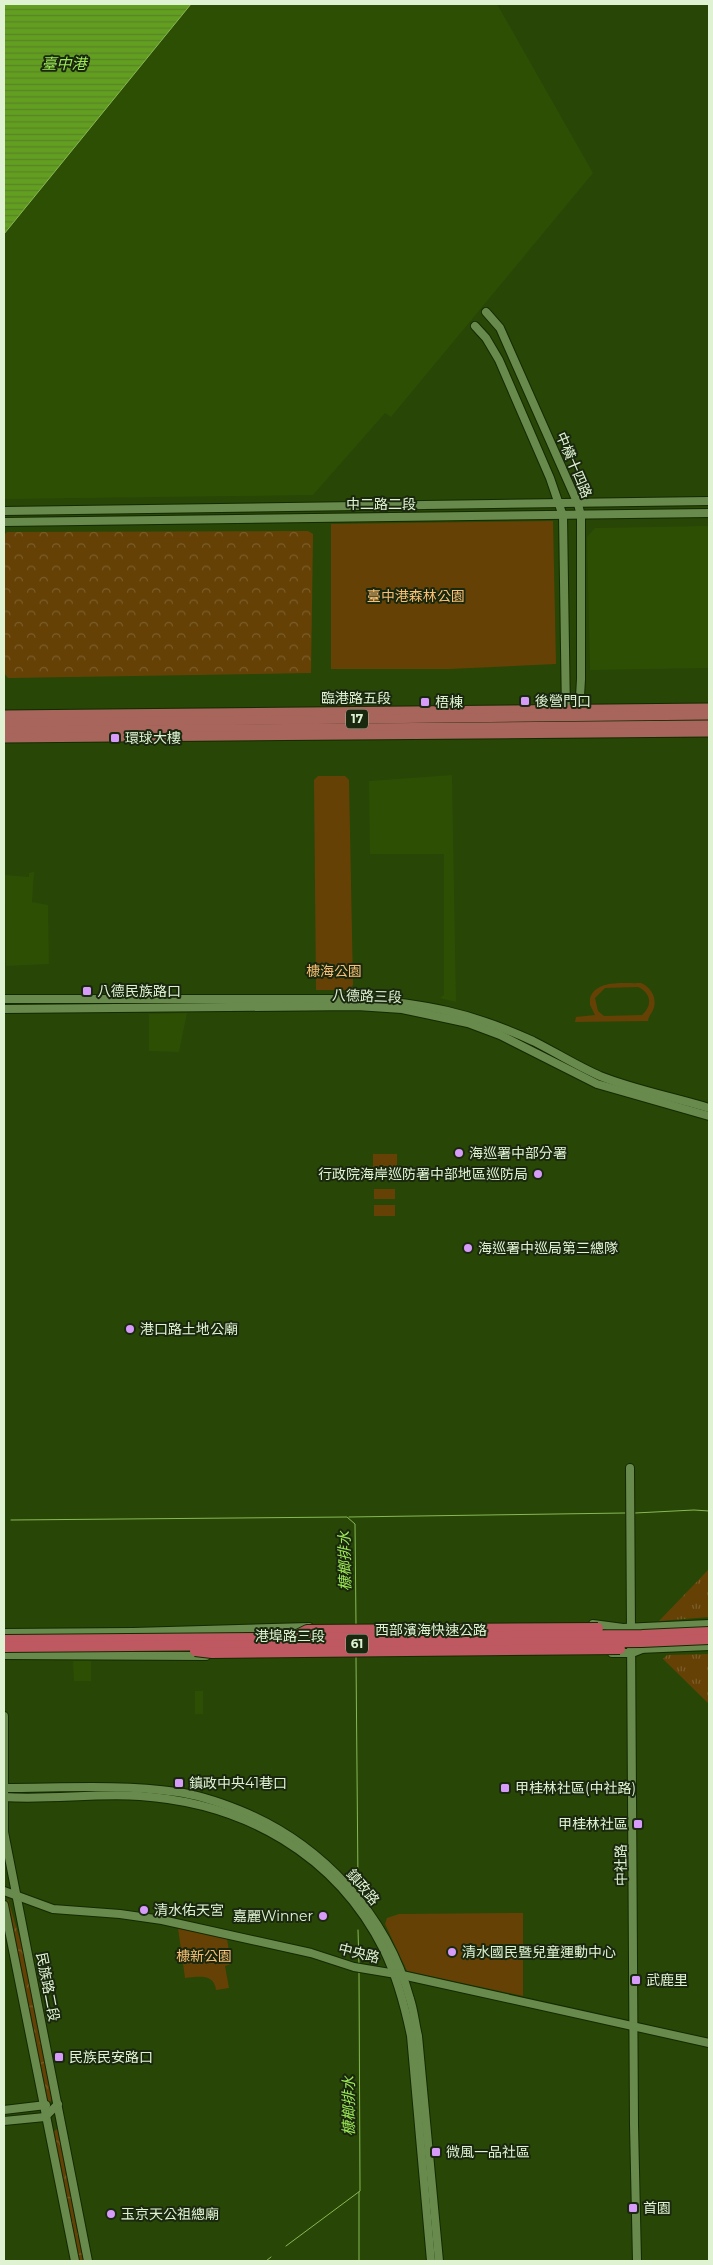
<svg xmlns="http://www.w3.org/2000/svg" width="713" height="2265" viewBox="0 0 713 2265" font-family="Montserrat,'Noto Sans TC',sans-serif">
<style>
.built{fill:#2d4f04}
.grass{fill:url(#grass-tufts)}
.forest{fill:url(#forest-crowns)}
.park{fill:#654106;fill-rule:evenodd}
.water{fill:url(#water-rules);stroke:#88b855}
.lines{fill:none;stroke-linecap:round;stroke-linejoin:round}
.stream{stroke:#88b855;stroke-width:1}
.tertiary-casing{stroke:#142a00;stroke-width:10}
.primary-casing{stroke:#142a00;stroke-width:11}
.tertiary{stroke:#688a4d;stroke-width:8}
.primary{stroke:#a8655c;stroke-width:9}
.trunk-bridge-casing{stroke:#142a00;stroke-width:12;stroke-linecap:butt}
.trunk-bridge{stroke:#be5861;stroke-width:10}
.poi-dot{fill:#d79bf9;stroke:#1a280f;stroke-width:2}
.labels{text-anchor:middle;stroke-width:4;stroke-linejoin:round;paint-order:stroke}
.shield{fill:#1a280f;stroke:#a4b698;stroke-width:1}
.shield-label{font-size:12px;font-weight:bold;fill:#dff3d2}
.street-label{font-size:14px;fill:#dff3d2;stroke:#1a280f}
.park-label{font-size:14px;fill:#fabf72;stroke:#1a280f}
.poi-label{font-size:14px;fill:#dff3d2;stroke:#1a280f;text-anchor:start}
.water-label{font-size:15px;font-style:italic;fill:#9de955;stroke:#1a280f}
</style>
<defs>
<pattern id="grass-tufts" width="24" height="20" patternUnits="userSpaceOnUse" patternTransform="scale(1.25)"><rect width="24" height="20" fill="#654106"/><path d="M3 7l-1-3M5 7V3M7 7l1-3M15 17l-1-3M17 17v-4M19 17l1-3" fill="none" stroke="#7b5d29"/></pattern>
<pattern id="forest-crowns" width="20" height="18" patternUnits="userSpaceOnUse" patternTransform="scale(1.25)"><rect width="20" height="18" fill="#654106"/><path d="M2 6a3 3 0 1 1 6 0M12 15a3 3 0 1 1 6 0" fill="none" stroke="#7b5d29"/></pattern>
<pattern id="water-rules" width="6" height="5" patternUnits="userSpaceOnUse" patternTransform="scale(1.25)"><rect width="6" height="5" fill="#629e20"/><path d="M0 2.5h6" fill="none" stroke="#598429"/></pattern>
</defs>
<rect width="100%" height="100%" fill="#284606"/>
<g class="built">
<polygon points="191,4 497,4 593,173 391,417 385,413 313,495 4,499 4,234"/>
<polygon points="709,526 709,668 590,670 587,537 595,528"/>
<polygon points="452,775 456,1002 440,998 444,995 444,854 370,854 369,781"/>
<polygon points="34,872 32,902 48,905 49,964 6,966 5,875 29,877 29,873"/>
<polygon points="187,1013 179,1052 149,1051 149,1014"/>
<polygon points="73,1661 91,1661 91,1681 74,1681"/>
<rect x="195" y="1691" width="8" height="23"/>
</g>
<g class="grass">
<polygon points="709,1569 709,1617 659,1621"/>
<polygon points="709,1654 709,1704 663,1659 667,1655"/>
</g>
<g class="forest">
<polygon points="308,531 313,534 311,673 8,678 4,673 4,535 7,532"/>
<polygon points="8,1899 22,1947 52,2099 50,2102 47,2101 42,2087 7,1901"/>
<polygon points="57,2129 60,2135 84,2261 78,2261 53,2132"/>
</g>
<g class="park">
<polygon points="553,521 556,664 450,669 331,669 331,524"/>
<polygon points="318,776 345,776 349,780 353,985 349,990 316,990 314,780"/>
<path d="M641,983C651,987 658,999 653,1010C651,1015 649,1015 648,1021L575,1022L576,1017L595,1015L590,1005V998C597,979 624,984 641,983ZM638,987C651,993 653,1005 642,1015L604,1016L598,1011L595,998L605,988Z"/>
<rect x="373" y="1154" width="24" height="14"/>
<rect x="374" y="1189" width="21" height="10"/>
<rect x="374" y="1205" width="21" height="11"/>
<polygon points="523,1913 523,1996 407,1971 385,1924 387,1918 399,1914"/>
<path d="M178,1928L227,1939L231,1964L225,1966L229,1988L216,1990C214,1973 198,1977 185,1978Z"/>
</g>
<polygon class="water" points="4,4 191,4 4,234"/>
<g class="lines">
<g class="stream">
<polyline points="635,1513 694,1510 709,1511"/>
<polyline points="349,1517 625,1513"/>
<polyline points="11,1520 347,1517 355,1524 356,1625"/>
<polyline points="356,1657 358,1883"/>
<polyline points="358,1930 359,1965"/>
<polyline points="286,2246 360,2191 359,1971"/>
<polyline points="266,2261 271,2257"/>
<polyline points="359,2261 359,2192"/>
</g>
<g class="tertiary-casing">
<g id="tertiary">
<polyline points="486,312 500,328 578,504 581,516 581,679 579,714"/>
<polyline points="475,326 486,338 499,360 550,478 563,516 566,714"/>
<polyline points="4,511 709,501"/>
<polyline points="4,522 709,513"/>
<path d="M4,999H357C424,1003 472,1013 533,1041C555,1052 577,1066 600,1076C635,1090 673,1097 709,1108"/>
<polyline points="4,1009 357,1006 402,1009 468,1023 500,1035 597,1084 709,1116"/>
<polyline points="630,1468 634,2125 637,2261"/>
<polyline points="593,1624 623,1628 709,1624"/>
<polyline points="4,1633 133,1632 309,1627"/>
<polyline points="639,1649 709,1646"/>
<polyline points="612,1653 632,1653 642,1649"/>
<polyline points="4,1655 206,1656"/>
<polyline points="4,1716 4,1832 88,2261"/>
<path d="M4,1788C61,1788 120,1784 177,1792C199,1795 219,1802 239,1810C321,1843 387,1914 410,1999C414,2011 415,2024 418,2036L439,2261"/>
<path d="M4,1797C49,1800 95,1793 140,1796C244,1803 336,1854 384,1950C397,1977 405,2007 411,2036L431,2261"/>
<polyline points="4,1891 53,1909 120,1914 162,1920 311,1953 354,1967 402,1975 709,2043"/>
<polyline points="4,1905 75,2261"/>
<polyline points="4,2110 46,2105"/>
<polyline points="4,2121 45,2117 58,2104"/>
</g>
</g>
<g class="primary-casing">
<g id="primary">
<polyline points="4,715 709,708"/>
<polyline points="4,723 709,715"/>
<polyline points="4,731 709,725"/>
<polyline points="4,738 709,732"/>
</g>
</g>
<use href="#tertiary" class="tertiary"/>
<use href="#primary" class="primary"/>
<g class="trunk-bridge-casing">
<g id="trunk-bridge">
<polyline points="295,1636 307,1630 598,1628"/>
<polyline points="4,1640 642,1635 709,1632"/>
<polyline points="4,1647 642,1642 709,1639"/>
<polyline points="195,1651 212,1653 620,1649"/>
</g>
</g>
<use href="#trunk-bridge" class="trunk-bridge"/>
</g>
<g class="poi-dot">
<rect x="520" y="696" width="10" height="10" rx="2.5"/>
<rect x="420" y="697" width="10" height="10" rx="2.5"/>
<rect x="110" y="733" width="10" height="10" rx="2.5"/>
<rect x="82" y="986" width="10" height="10" rx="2.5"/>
<circle cx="459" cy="1153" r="5"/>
<circle cx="538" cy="1174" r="5"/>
<circle cx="468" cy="1248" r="5"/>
<circle cx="130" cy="1329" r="5"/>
<rect x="174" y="1778" width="10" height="10" rx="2.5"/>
<rect x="500" y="1783" width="10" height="10" rx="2.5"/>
<rect x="633" y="1819" width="10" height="10" rx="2.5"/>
<circle cx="144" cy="1910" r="5"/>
<circle cx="323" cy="1916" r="5"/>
<circle cx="452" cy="1952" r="5"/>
<rect x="631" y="1975" width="10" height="10" rx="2.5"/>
<rect x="54" y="2052" width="10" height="10" rx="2.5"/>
<rect x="431" y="2147" width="10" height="10" rx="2.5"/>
<rect x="628" y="2203" width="10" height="10" rx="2.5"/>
<circle cx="111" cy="2214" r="5"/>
</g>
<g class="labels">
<g class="shield">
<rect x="346" y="709.5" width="22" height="19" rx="4"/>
<rect x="346" y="1634.5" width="22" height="19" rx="4"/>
</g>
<g class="shield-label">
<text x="357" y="723">17</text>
<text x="357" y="1648">61</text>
</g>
<g class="street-label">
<text transform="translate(574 465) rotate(67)" y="5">中橫十四路</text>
<text x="381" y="509">中二路二段</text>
<text x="356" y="703">臨港路五段</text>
<text transform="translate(367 996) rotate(2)" y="5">八德路三段</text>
<text x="431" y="1635">西部濱海快速公路</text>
<text x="290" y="1641">港埠路三段</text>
<text transform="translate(621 1865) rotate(-91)" y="5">中社路</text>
<text transform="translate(363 1887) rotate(50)" y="5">鎮政路</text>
<text transform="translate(359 1953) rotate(14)" y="5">中央路</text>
<text transform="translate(48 1987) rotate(79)" y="5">民族路二段</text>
</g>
<g class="park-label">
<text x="416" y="601">臺中港森林公園</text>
<text x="334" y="976">槺海公園</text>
<text x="204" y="1961">槺新公園</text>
</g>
<g class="poi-label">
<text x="535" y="706">後營門口</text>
<text x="435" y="707">梧棟</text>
<text x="125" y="743">環球大樓</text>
<text x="97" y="996">八德民族路口</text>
<text x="469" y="1158">海巡署中部分署</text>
<text x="528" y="1179" text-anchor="end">行政院海岸巡防署中部地區巡防局</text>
<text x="478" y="1253">海巡署中巡局第三總隊</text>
<text x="140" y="1334">港口路土地公廟</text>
<text x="189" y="1788">鎮政中央41巷口</text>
<text x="515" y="1793">甲桂林社區(中社路)</text>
<text x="628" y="1829" text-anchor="end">甲桂林社區</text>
<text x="154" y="1915">清水佑天宮</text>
<text x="313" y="1921" text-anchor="end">嘉麗Winner</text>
<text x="462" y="1957">清水國民暨兒童運動中心</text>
<text x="646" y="1985">武鹿里</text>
<text x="69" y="2062">民族民安路口</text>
<text x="446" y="2157">微風一品社區</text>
<text x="643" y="2213">首園</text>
<text x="121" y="2219">玉京天公祖總廟</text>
</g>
<g class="water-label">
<text x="64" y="69">臺中港</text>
<text transform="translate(345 1561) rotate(-91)" y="5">槺榔排水</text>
<text transform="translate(349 2106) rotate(-90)" y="5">槺榔排水</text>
</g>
</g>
<rect width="713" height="2265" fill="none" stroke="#dff3d2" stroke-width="10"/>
</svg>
